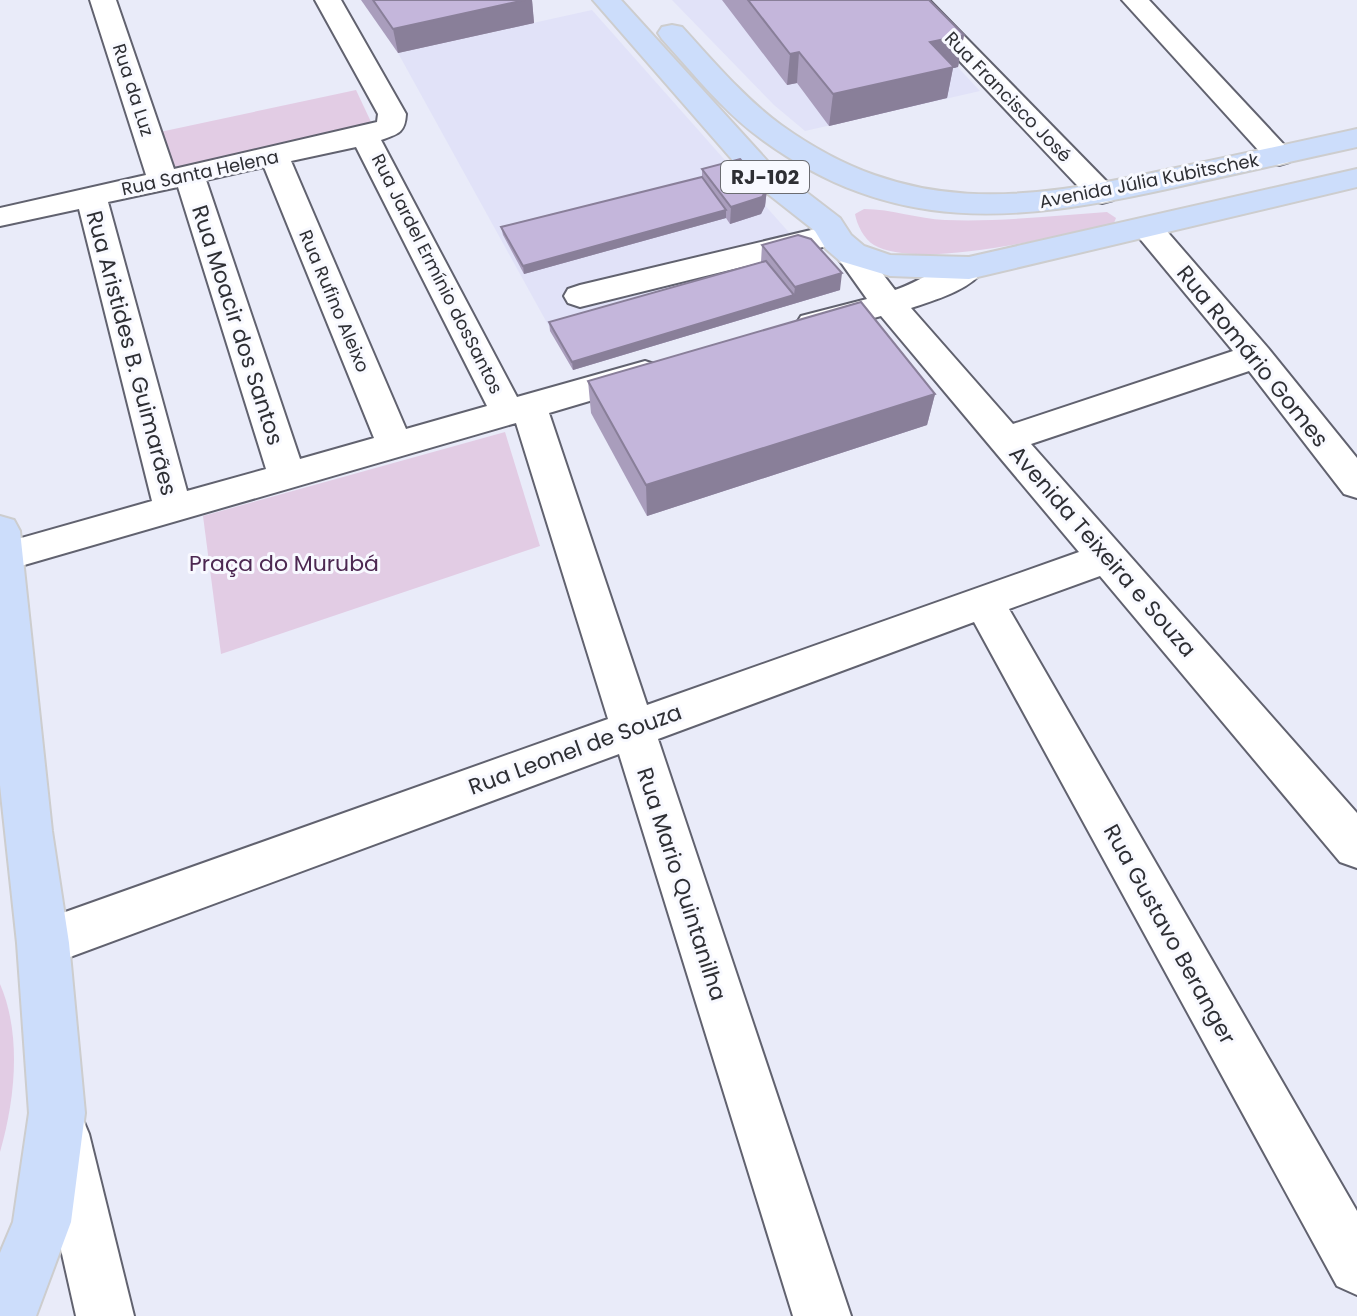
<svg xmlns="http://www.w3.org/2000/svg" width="1357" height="1316" viewBox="0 0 1357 1316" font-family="Poppins,sans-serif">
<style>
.built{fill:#e1e2f8}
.green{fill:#e2cce4}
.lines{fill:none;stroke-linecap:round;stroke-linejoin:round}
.minor-casing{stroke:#61626f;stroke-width:4}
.major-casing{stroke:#cdcdce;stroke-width:4}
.minor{fill:#fff;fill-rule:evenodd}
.major{fill:#ccddfb;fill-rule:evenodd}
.wall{fill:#a99dbc}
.shaded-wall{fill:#897f99}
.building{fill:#c4b6db;stroke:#897f99;stroke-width:2}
.labels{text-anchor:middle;stroke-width:6;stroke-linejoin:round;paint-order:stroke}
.far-street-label{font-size:18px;fill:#2e2f34;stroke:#f8f9ff}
.shield{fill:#f8f9ff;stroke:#6b6c71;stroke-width:2}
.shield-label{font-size:20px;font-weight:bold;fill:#2e2f34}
.street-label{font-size:22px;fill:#2e2f34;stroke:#f8f9ff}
.park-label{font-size:22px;fill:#4d2852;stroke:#f8f9ff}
</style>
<rect width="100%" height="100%" fill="#e9ebf9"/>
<g class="built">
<polygon points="672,0 895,0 980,91 805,131 774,105"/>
<polygon points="592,10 840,290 573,370 398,53"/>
</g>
<g class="green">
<polygon points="356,90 372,124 175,168 160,132"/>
<path d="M864,209C892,209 918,219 945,220C999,222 1053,216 1107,212L1116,218L1114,223C1064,235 918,271 874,245C864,239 857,225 855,214Z"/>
<polygon points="505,432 540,546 221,654 203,516"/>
<path d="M0,984C22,1035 15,1100 0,1152Z"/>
</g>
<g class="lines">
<g class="minor-casing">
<g id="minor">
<path d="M90,0H116L174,169L377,122L378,114L315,0H341L406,114C405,133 398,134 381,140L517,397L645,361L657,365L662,373L657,381L549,413L647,705L1079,552L881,316L813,335L801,332L796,324L801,316L867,299L835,254L840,247L851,244L862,247L895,290C920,282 956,255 980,261L985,268C971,290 935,300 911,308L1013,424L1233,351L1131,228L1136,221L1147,219L1158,221L1268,348L1357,458V498L1344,494L1249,371L1031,444L1357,813V868L1340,862L1100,576L1009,609L1357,1211V1295L1337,1286L974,622L658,739L851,1316H793L619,754L43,967L26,960L18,943L26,926L608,719L516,423L0,572V544L152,501L79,209L0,226V208L146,175ZM356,147L487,406L406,429L291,161ZM264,167L374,438L300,459L206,180ZM178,187L266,469L187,491L108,202Z"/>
<polygon points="902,0 929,0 1113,188 1117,194 1113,200 1102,203 1091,200"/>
<polygon points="1122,0 1149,0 1289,150 1294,156 1289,162 1279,165 1269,162"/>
<polygon points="832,225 843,228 848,235 843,242 580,307 568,303 564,296 568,289 580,285"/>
<polygon points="62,1107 81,1115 89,1134 134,1316 76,1316 35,1134 43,1115"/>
</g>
</g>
<g class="major-casing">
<g id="major">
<polygon points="593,0 621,0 771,165 840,218 851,235 864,246 890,255 969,257 1357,169 1357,187 969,279 890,276 840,261 826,249 815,231 749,179"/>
<path d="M672,25L682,27C713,61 744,98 781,125C909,217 1022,201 1166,170C1230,157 1293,143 1357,129V147C1294,161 1230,175 1167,189C1016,222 893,236 760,138C723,111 693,73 662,39L658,33L662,27Z"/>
<polygon points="0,516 14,520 20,531 52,831 69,943 85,1113 71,1222 36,1316 0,1316 0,1253 13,1222 29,1113 17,943 0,785"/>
</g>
</g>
<use href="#minor" class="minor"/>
<use href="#major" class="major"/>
</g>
<g class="wall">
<polygon points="361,0 532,0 534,23 398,53"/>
<polygon points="722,0 929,0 964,35 958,67 953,68 947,98 829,126 797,83 787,85"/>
<polygon points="702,169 767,189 765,206 761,214 730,224 726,218 524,274 503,235 501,227 702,177"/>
<polygon points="762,245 840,290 573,370 550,331 549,322 761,262"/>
<polygon points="588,381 935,394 927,425 647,516 591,413"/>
</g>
<g class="shaded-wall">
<polygon points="525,0 532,0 534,23 398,53 393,29"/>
<polygon points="964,35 958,67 953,68 947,98 829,126 833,94 930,42"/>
<polygon points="799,52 797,83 787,85 790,54"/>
<polygon points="767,189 765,206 761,214 730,224 731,207"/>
<polygon points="726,210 726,218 524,274 523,266"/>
<polygon points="842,273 840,290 573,370 572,362 794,295 795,287"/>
<polygon points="935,394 927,425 647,516 646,485"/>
</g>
<g class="building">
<polygon points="373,0 525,0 393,29"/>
<polygon points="748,0 929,0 964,35 930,42 954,67 833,94 799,52 790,54"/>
<polygon points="740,159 767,189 762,197 731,207 702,169"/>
<polygon points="702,177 726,210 523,266 501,227"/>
<polygon points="798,235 811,239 842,273 795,287 762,245"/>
<polygon points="766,261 794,295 572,362 549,322"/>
<polygon points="861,302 935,394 646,485 588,381"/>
</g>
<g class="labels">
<g class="far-street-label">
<text transform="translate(133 90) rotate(72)" y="6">Rua da Luz</text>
<text transform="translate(1008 97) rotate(46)" y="6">Rua Francisco José</text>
<text transform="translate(200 173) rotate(-12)" y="6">Rua Santa Helena</text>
<text transform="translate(1149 181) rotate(-11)" y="6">Avenida Júlia Kubitschek</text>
<text transform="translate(437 274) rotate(63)" y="6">Rua Jardel Ermínio dosSantos</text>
<text transform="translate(334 301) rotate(67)" y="6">Rua Rufino Aleixo</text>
</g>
<rect class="shield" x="721" y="161" width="88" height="32" rx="6"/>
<g class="shield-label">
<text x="765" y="184">RJ-102</text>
</g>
<g class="street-label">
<text transform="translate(238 325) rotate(72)" y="8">Rua Moacir dos Santos</text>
<text transform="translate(132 353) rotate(75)" y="8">Rua Aristides B. Guimarães</text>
<text transform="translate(1253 356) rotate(51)" y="8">Rua Romário Gomes</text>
<text transform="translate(1103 551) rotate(49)" y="8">Avenida Teixeira e Souza</text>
<text transform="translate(575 749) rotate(-20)" y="8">Rua Leonel de Souza</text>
<text transform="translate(682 884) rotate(72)" y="8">Rua Mario Quintanilha</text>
<text transform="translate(1170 934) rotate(61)" y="8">Rua Gustavo Beranger</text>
</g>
<g class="park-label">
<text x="284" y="571">Praça do Murubá</text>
</g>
</g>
</svg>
